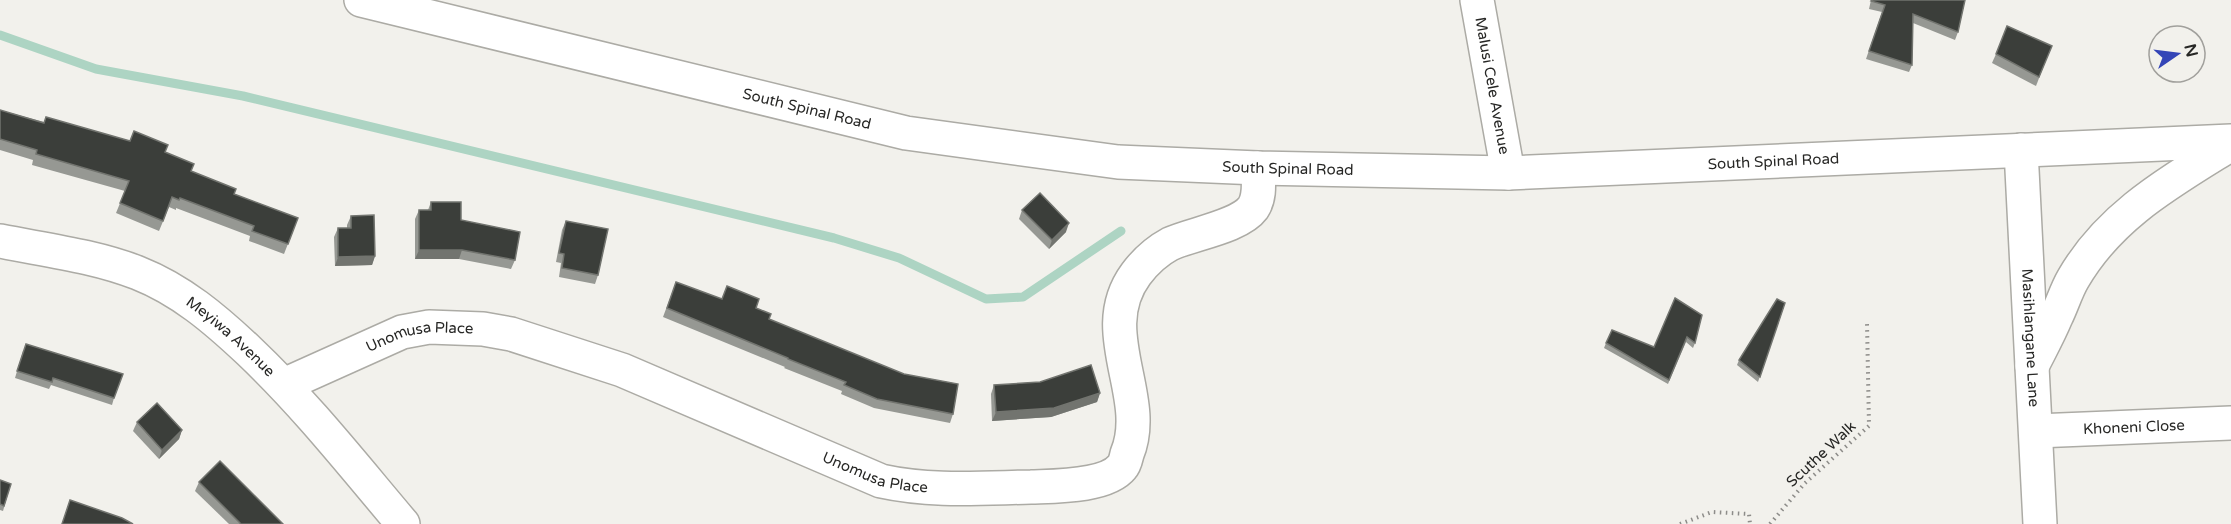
<svg xmlns="http://www.w3.org/2000/svg" width="2231" height="524" viewBox="0 0 2231 524" font-family="'Varela Round',sans-serif">
<style>
.lines{fill:none;stroke-linecap:round;stroke-linejoin:round}
.stream{stroke:#add4c3;stroke-width:9}
.minor-casing{stroke:#acaba5;stroke-width:36}
.path{stroke:#8d8c89;stroke-width:4;stroke-dasharray:1.5 4.5;stroke-linecap:butt}
.minor{stroke:#fff;stroke-width:33}
.wall{fill:#969893}
.shaded-wall{fill:#72746f}
.building{fill:#3b3e3a;stroke:#72746f;stroke-width:1.5}
.labels{text-anchor:middle;stroke-width:6;stroke-linejoin:round;paint-order:stroke}
.street-label{font-size:15px;fill:#272725;stroke:#f2f1ec}
</style>
<rect width="100%" height="100%" fill="#f2f1ec"/>
<g class="lines">
<polyline class="stream" points="0,35 96,69 243,96 834,238 899,258 986,299 1023,297 1121,231"/>
<g class="minor-casing">
<g id="minor">
<path id="s1" d="M361,0L906,133L1118,162L1258,168L1508,173L2231,141"/>
<path id="s2" d="M1477,0L1508,173"/>
<path id="s3" d="M2021,150L2040,524"/>
<path id="s4" d="M0,241C45,250 95,256 138,273C181,290 215,319 249,351C305,404 353,465 403,524"/>
<path d="M2032,366C2040,350 2049,334 2056,317C2062,305 2066,291 2073,279C2110,215 2170,182 2231,144"/>
<path id="s5" d="M284,385L402,332L429,327L483,329L511,334L622,370L881,481C931,492 980,488 1031,487C1054,486 1106,487 1122,467C1125,464 1126,458 1127,454C1151,396 1093,332 1136,274C1145,262 1157,251 1170,244C1191,234 1239,227 1253,208C1261,196 1258,181 1258,168"/>
<path id="s6" d="M2036,431L2231,423"/>
</g>
</g>
<g class="path">
<polyline points="1680,524 1712,512 1749,514 1750,524"/>
<polyline points="1770,524 1805,483 1869,426 1867,323"/>
</g>
<use href="#minor" class="minor"/>
</g>
<g class="wall">
<polygon points="1871,0 1965,0 1958,32 1955,40 1913,23 1912,65 1909,72 1866,59 1882,12 1869,9"/>
<polygon points="1996,54 2048,55 2036,86 1992,63"/>
<polygon points="0,110 44,122 46,117 165,152 192,172 234,194 298,218 284,254 249,241 250,236 176,208 176,210 169,207 159,231 116,213 125,191 32,165 33,160 0,150"/>
<polygon points="431,202 461,220 515,260 511,269 459,259 415,259 415,219 419,210 428,210"/>
<polygon points="1022,210 1066,232 1049,249 1019,219"/>
<polygon points="351,216 375,256 372,265 335,266 334,237 338,228 347,228 347,225"/>
<polygon points="566,221 598,275 595,284 559,277 561,263 556,262 562,230"/>
<polygon points="676,282 722,299 756,308 769,319 953,414 950,423 874,408 841,394 842,391 784,368 785,367 663,317"/>
<polygon points="1675,298 1695,343 1693,348 1686,342 1668,384 1604,348 1606,343 1654,347"/>
<polygon points="1785,303 1758,382 1737,365 1739,360"/>
<polygon points="23,351 114,398 112,405 51,385 49,389 15,378"/>
<polygon points="994,385 1100,393 1097,402 1051,417 992,421 991,394"/>
<polygon points="137,422 182,430 179,439 159,459 133,431"/>
<polygon points="0,480 11,484 3,511 0,510"/>
<polygon points="199,482 283,524 229,524 195,491"/>
</g>
<g class="shaded-wall">
<polygon points="1069,223 1066,232 1049,249 1052,240"/>
<polygon points="419,250 462,250 459,259 415,259"/>
<polygon points="375,256 372,265 335,266 338,257"/>
<polygon points="1100,393 1097,402 1051,417 992,421 996,412"/>
<polygon points="182,430 179,439 159,459 162,450"/>
</g>
<g class="building">
<polygon points="1872,0 1965,0 1958,32 1913,14 1912,65 1869,51 1885,5 1871,1"/>
<polygon points="2007,26 2052,46 2039,77 1996,54"/>
<polygon points="0,110 44,123 46,117 130,141 134,131 168,145 165,152 194,164 191,171 236,189 234,194 298,218 288,244 252,231 254,226 180,198 179,200 172,197 163,221 120,203 129,181 36,154 37,150 0,139"/>
<polygon points="1040,193 1069,223 1052,240 1022,210"/>
<polygon points="431,202 461,202 461,220 520,232 515,260 462,250 419,250 419,210 431,210"/>
<polygon points="374,215 375,256 338,257 338,228 351,228 351,216"/>
<polygon points="566,221 608,229 598,275 562,268 564,254 559,253"/>
<polygon points="676,282 722,299 727,286 759,299 756,308 771,314 769,319 904,374 958,384 953,414 877,399 844,385 846,382 788,359 788,358 667,308"/>
<polygon points="1675,298 1702,315 1695,343 1687,337 1669,380 1606,343 1612,330 1654,347"/>
<polygon points="1777,299 1785,303 1760,377 1739,360"/>
<polygon points="26,344 123,374 114,398 53,378 52,382 17,371"/>
<polygon points="1091,365 1100,393 1054,408 996,412 994,385 1040,382"/>
<polygon points="157,403 182,430 162,450 137,422"/>
<polygon points="220,461 283,524 241,524 199,482"/>
<polygon points="0,480 11,484 4,506 0,504"/>
<polygon points="70,500 122,518 133,524 62,524"/>
</g>
<g class="labels">
<g class="street-label">
<text dy="5" stroke="none"><textPath href="#s2" startOffset="87">Malusi Cele Avenue</textPath></text>
<text dy="5" stroke="none"><textPath href="#s1" startOffset="459">South Spinal Road</textPath></text>
<text dy="5" stroke="none"><textPath href="#s1" startOffset="1431">South Spinal Road</textPath></text>
<text dy="5" stroke="none"><textPath href="#s1" startOffset="945">South Spinal Road</textPath></text>
<text dy="5" stroke="none"><textPath href="#s4" startOffset="255">Meyiwa Avenue</textPath></text>
<text dy="5" stroke="none"><textPath href="#s3" startOffset="188">Masihlangane Lane</textPath></text>
<text dy="5" stroke="none"><textPath href="#s5" startOffset="146">Unomusa Place</textPath></text>
<text dy="5" stroke="none"><textPath href="#s6" startOffset="98">Khoneni Close</textPath></text>
<text transform="translate(1821 454) rotate(-43)" y="5">Scuthe Walk</text>
<text dy="5" stroke="none"><textPath href="#s5" startOffset="630">Unomusa Place</textPath></text>
</g>
</g>
<g transform="translate(2177 54) rotate(76)"><circle r="28" fill="#f2f1ec" stroke="#a1a09c" stroke-width="1.5"/>
<path d="M0-4.5L10 22L0 15L-10 22Z" fill="#3445b7"/>
<text y="-9" font-size="16" font-weight="bold" text-anchor="middle" fill="#272725">N</text>
</g>
</svg>
